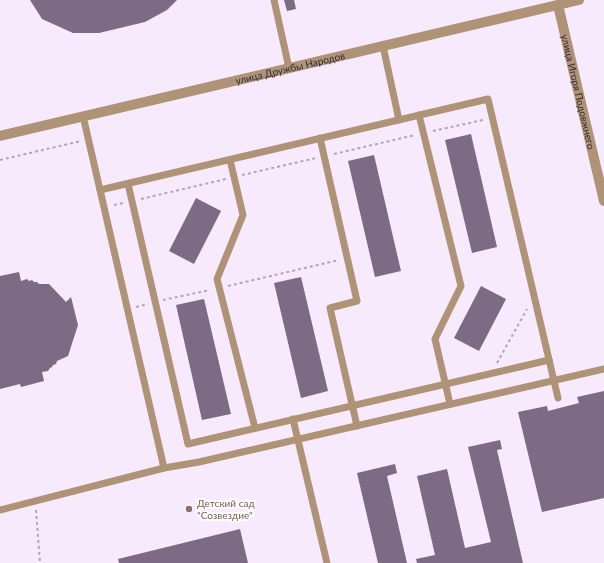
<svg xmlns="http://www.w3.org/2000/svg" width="604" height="563" viewBox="0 0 604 563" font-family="Lato,sans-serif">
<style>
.building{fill:#7d6a85}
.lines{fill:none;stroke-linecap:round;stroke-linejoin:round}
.path{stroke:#b1a6b5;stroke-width:2;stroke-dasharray:3 3;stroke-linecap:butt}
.service{stroke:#af9376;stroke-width:7}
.minor{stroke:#af9376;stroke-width:10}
.education-dot{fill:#8d6e63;stroke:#fdfdfd;stroke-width:1.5}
.labels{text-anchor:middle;stroke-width:4;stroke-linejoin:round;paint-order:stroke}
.street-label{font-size:10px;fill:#332b36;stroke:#fdfdfd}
.education-label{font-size:10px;fill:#785e54;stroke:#fdfdfd;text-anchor:start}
</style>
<rect width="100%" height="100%" fill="#f7eafc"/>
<g class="building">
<polygon points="30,0 177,0 167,10 145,22 99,33 73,33 42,19"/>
<polygon points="284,0 294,0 296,9 287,11"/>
<polygon points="471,134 497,247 472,253 445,140"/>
<polygon points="374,155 401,271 375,277 348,161"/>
<polygon points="196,198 221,211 194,264 169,251"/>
<polygon points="19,272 21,281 27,279 29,281 32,280 34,282 37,282 39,284 49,284 66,302 71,297 78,325 68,356 57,361 56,364 53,365 52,367 50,368 48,371 42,372 44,381 21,387 20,384 0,389 0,276"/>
<polygon points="301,277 328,391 301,398 274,283"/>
<polygon points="481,286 506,299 479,351 454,338"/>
<polygon points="204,299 231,414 202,420 176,305"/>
<polygon points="604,391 604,498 542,512 518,412 547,406 548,411 579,403 577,397"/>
<polygon points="500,440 502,449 497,450 523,563 417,563 416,559 435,555 417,476 447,469 465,548 491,542 468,447"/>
<polygon points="395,464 397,473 387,476 407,563 378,563 357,473"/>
<polygon points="240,529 248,563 119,563 118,559"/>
</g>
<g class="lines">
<g class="path">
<polyline points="433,131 483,120"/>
<polyline points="334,154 415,135"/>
<polyline points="0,160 81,141"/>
<polyline points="242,175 316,158"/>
<polyline points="141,199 226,179"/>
<polyline points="114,205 123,203"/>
<polyline points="228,286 339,260"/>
<polyline points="163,300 210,290"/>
<polyline points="136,307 148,304"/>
<polyline points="497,363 527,309"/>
<polyline points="36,510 40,563"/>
</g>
<g class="service">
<polyline points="274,0 289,68"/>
<polyline points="383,46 399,120"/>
<polyline points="419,115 461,286 435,339 450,404"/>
<polyline points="83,116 164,468"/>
<polyline points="320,138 357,301 330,308 357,426"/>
<polyline points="230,160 243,215 217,279 255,428"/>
<polyline points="128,184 188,444 549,360"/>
<polyline points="100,190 488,99 558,398"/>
<polyline points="293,419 327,563"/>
<polyline points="0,510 164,468 199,462 604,369"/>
</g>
<g class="minor">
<path id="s1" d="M558,5L604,201"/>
<path id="s2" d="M0,136L579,0"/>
</g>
</g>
<circle class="education-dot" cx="189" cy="509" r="4"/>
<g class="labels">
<g class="street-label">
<text dy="4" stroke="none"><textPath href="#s2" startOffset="298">улица Дружбы Народов</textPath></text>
<text dy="4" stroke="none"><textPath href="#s1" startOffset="89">улица Игоря Подовжнего</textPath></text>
</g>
<g class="education-label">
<text x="197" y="507">Детский сад<tspan x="197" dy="12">"Созвездие"</tspan></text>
</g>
</g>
</svg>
